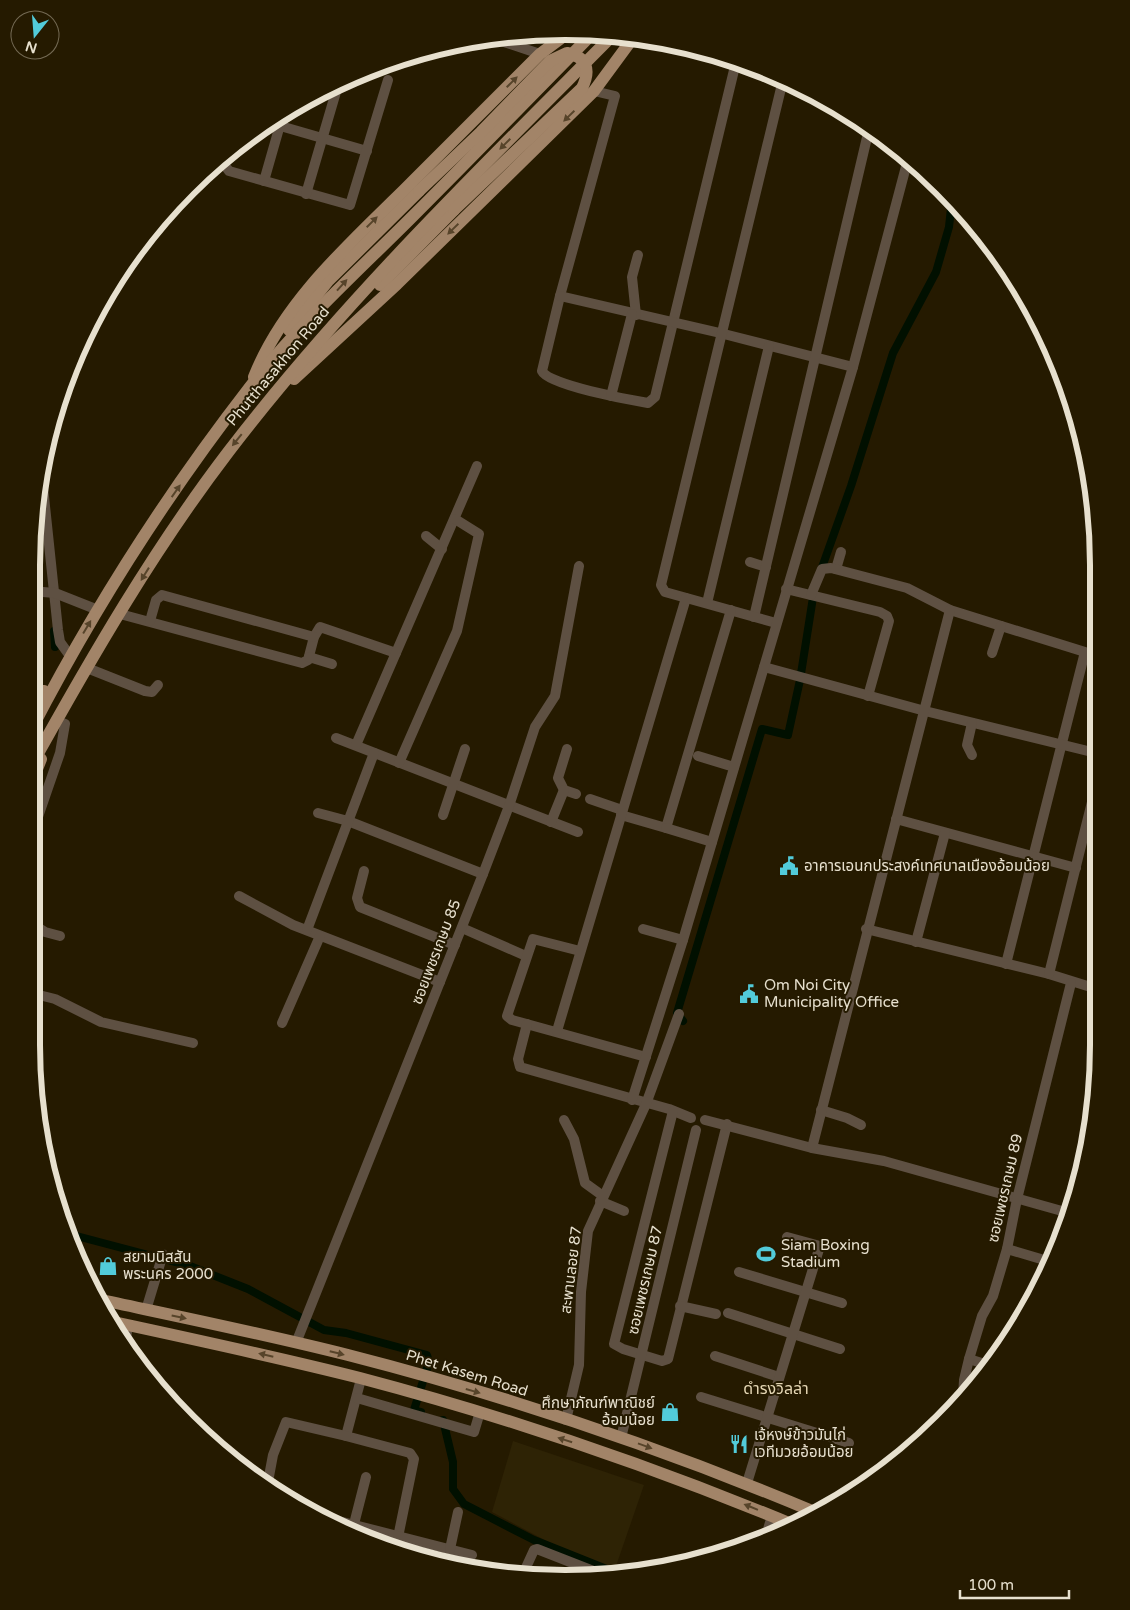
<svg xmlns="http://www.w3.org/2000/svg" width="1130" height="1610" viewBox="0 0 1130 1610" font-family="'Varela Round','Noto Sans Thai',sans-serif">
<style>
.built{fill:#2e2305}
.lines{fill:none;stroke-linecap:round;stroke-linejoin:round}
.canal{stroke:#011000;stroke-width:8}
.minor{stroke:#5e5042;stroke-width:10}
.major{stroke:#a28468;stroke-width:12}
.major-bridge{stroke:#a28468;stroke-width:12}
.oneway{fill:#57442a}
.labels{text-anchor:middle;stroke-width:4;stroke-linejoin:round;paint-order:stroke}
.street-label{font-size:15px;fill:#e7e0ce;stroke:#251a00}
.poi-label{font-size:15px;fill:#e7e0ce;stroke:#251a00;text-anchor:start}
.neighbourhood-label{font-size:16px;fill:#e4d6b3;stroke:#251a00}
.rim{fill:none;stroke:#e7e0ce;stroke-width:6}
</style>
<rect width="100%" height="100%" fill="#251a00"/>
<polygon class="built" points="513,1441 644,1485 615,1569 552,1544 492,1512"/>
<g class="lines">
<g class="canal">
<polyline points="820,573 851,486 893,353 936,272 949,227 952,199"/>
<polyline points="54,631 55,647"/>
<polyline points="683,1021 677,1013 762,729 788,735 800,680 814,591"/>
<polyline points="69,1234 190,1266 248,1289 324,1330 346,1333 427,1355 429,1362 414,1410 421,1412"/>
<polyline points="443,1420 453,1462 453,1489 464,1504 534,1540 619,1574"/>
</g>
<g class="minor">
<polyline points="489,37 540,54"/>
<path d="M594,91L615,96L560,296L542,371C548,385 630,400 648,403L655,397L736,62"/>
<polyline points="270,123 367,151"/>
<polyline points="224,156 223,163 229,171 350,205 388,80"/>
<polyline points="264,181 280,125"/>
<polyline points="306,194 338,85"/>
<polyline points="560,296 720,333 853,367"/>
<polyline points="636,315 632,277 638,255"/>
<polyline points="611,396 632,314"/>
<polyline points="41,468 58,630 60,642 70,656"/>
<polyline points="426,536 442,549"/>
<polyline points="750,562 766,567"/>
<polyline points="836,569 841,552"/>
<polyline points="786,589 880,612 887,616 889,621 868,696"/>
<polyline points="31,591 55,593 98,610"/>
<polyline points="811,595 822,569 831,568 907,588 950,610 1085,652 1006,964"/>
<polyline points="31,602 32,591"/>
<polyline points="707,603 769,346"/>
<polyline points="120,614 302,663 308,660 314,637 320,627 396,653"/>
<polyline points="754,617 869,129"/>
<polyline points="150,621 156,600 162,595 314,637"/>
<polyline points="776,623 665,592 661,585 783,80"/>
<polyline points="992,653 1001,626"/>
<polyline points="309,657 332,664"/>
<polyline points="764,667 925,711 1096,753"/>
<polyline points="87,668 145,691 152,692 158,685"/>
<polyline points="336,738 578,832"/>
<polyline points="356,745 477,466"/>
<polyline points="567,749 558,778 564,790 576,794"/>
<polyline points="972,755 967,745 972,723"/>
<polyline points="698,756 734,767"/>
<polyline points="399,763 457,631 479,534 455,519"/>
<polyline points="590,799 622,810"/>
<polyline points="318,813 348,821 483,874"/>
<polyline points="443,815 465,749"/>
<polyline points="621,815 666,828 731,610"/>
<polyline points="896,819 1076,868"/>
<polyline points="551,822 564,790"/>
<polyline points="666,828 712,842"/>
<polyline points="31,837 60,753 65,724 57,721"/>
<polyline points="364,871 357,898 360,907 455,945"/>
<polyline points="239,896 293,925 440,982"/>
<polyline points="31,923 45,932 60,936"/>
<polyline points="462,928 526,956"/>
<polyline points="643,929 683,940"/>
<polyline points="866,929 1049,974 1097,989"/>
<polyline points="307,930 374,753"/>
<polyline points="916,942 945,833"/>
<polyline points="580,951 533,939 507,1016 512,1020 646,1057"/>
<polyline points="1049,974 1096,786"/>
<polyline points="1093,988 1097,975"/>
<polyline points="31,993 55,999 101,1022 193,1043"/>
<polyline points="282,1023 320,936"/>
<polyline points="527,1024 518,1059 520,1067 669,1109 691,1118"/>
<polyline points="557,1031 686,598"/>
<polyline points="632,1100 683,940 853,367 908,159"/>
<polyline points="821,1110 847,1118 861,1125"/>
<polyline points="673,1111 614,1344 623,1349 662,1361 668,1359 727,1124"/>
<polyline points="564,1120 574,1139 585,1183 603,1196"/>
<polyline points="705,1120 812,1148 884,1161 1069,1213"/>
<polyline points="812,1148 950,610"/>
<polyline points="600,1201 624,1211"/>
<polyline points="1007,1249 1051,1262"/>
<polyline points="739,1272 842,1303"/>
<polyline points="680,1306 716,1314"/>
<polyline points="146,1310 163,1254"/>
<polyline points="728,1313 840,1349"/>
<polyline points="296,1343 483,874 509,806 535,727 555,696 579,566"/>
<polyline points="125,1346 128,1325"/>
<polyline points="715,1356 779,1377"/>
<polyline points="969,1359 991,1366"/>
<polyline points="361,1379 346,1436 410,1453 414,1459 396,1547"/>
<polyline points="701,1397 849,1443"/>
<polyline points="963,1397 964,1380 969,1359 982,1316 993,1296 1007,1249 1017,1199 1071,983"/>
<polyline points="357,1398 474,1432 480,1412"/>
<polyline points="566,1420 579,1365 581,1292 588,1231 646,1104 679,1014"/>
<polyline points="621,1438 696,1130"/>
<polyline points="747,1483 820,1246 787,1237"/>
<polyline points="267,1487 273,1455 286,1422 346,1436"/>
<polyline points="319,1516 472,1555"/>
<polyline points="354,1524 366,1477"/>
<polyline points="765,1539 772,1516"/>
<polyline points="450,1549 458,1512"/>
<polyline points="490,1569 495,1574"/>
<polyline points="523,1574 534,1550 537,1549 601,1574"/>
</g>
<g class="major">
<polyline points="380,285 454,210"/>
<polyline points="289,330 328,281 419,191"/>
<path d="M254,377C283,303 348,245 403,191C449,145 494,100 540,54L568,33"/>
<polyline points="294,379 397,284 594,91 633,38"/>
<polyline points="31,710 44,691"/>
<path d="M31,730C93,610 167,494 250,387C298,325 357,272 412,217C473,156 533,94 593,33"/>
<path d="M31,766C91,658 154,549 229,451C344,301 480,169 613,35"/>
<polyline points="31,784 41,759"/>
<path d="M97,1299C181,1317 265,1334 348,1355C508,1396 665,1449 817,1513"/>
<path d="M109,1321C193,1339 277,1357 360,1378C508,1417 654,1467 796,1526"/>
</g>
<path class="major-bridge" d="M419,191L481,132L550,61L567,53C587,57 591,70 582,88L454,210"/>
</g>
<defs><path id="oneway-solid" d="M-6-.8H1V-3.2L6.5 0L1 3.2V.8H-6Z" transform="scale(1.25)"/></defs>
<g class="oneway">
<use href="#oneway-solid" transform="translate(512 82) rotate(-45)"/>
<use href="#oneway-solid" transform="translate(569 116) rotate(136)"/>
<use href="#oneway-solid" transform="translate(505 144) rotate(135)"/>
<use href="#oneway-solid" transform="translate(372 222) rotate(-45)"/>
<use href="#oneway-solid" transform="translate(453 229) rotate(136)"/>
<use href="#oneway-solid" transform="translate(342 285) rotate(-48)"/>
<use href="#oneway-solid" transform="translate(237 440) rotate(129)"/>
<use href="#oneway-solid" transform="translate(176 491) rotate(-55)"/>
<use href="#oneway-solid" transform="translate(145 574) rotate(122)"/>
<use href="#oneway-solid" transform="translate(87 627) rotate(-59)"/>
<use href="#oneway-solid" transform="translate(179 1317) rotate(12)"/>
<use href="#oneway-solid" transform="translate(337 1353) rotate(14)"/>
<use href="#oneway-solid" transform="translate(266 1355) rotate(-167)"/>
<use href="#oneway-solid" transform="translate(473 1391) rotate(16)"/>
<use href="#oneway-solid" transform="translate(565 1440) rotate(-162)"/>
<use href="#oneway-solid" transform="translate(645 1446) rotate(20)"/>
<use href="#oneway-solid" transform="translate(751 1507) rotate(-158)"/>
</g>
<defs>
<g id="civic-bare" transform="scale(1.5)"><path d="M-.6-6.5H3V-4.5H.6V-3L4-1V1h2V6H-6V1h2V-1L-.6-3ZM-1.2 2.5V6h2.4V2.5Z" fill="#52cbda" stroke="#251a00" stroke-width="2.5" paint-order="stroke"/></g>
<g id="stadium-bare" transform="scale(1.5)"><path d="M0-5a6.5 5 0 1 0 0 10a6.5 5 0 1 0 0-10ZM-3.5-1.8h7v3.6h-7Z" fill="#52cbda" stroke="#251a00" stroke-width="2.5" paint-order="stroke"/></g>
<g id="shop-bare" transform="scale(1.5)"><path d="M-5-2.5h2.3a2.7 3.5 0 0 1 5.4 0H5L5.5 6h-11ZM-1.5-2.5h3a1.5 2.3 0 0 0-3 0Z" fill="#52cbda" stroke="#251a00" stroke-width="2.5" paint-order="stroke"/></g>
<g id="restaurant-bare" transform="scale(1.5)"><path d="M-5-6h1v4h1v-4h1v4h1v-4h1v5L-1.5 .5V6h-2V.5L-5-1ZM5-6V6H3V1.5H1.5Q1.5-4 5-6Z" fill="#52cbda" stroke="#251a00" stroke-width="2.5" paint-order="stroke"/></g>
</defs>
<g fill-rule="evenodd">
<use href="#civic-bare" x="789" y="866"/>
<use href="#civic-bare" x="749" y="994"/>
<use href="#stadium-bare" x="766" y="1254"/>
<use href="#shop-bare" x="108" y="1266"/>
<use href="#shop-bare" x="670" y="1412"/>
<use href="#restaurant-bare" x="739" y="1444"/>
</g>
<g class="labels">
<g class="street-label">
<text transform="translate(278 366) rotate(-50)" y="5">Phutthasakhon Road</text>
<text transform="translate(436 952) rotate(-69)" y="5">ซอยเพชรเกษม 85</text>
<text transform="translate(1005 1188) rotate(-77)" y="5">ซอยเพชรเกษม 89</text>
<text transform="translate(571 1270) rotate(-83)" y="5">สะพานลอย 87</text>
<text transform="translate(645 1280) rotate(-77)" y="5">ซอยเพชรเกษม 87</text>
<text transform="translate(467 1373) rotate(17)" y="5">Phet Kasem Road</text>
</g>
<g class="poi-label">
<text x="804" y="871">อาคารเอนกประสงค์เทศบาลเมืองอ้อมน้อย</text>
<text x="764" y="990">Om Noi City<tspan x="764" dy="17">Municipality Office</tspan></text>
<text x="781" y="1250">Siam Boxing<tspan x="781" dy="17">Stadium</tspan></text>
<text x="123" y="1262">สยามนิสสัน<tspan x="123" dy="17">พระนคร 2000</tspan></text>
<text x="655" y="1408" text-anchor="end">ศึกษาภัณฑ์พาณิชย์<tspan x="655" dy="17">อ้อมน้อย</tspan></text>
<text x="754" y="1440">เจ้หงษ์ข้าวมันไก่<tspan x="754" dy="17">เวทีมวยอ้อมน้อย</tspan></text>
</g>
<g class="neighbourhood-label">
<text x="776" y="1394">ดำรงวิลล่า</text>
</g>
</g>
<path d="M0 0H1130V1610H0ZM565 40H565A525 525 0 0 1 1090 565V1045A525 525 0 0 1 565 1570H565A525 525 0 0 1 40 1045V565A525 525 0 0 1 565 40Z" fill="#251a00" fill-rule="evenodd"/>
<path class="rim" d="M565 40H565A525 525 0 0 1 1090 565V1045A525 525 0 0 1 565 1570H565A525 525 0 0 1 40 1045V565A525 525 0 0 1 565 40Z"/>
<g transform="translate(35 35) rotate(197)"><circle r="24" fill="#251a00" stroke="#736952"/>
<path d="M0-4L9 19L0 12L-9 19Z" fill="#52cbda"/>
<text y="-8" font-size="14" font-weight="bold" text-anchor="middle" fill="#e7e0ce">N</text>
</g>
<path d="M960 1590v8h109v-8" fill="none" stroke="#e7e0ce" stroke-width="2.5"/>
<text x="968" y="1590" font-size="15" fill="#e7e0ce" stroke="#251a00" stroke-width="4" paint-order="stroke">100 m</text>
</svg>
